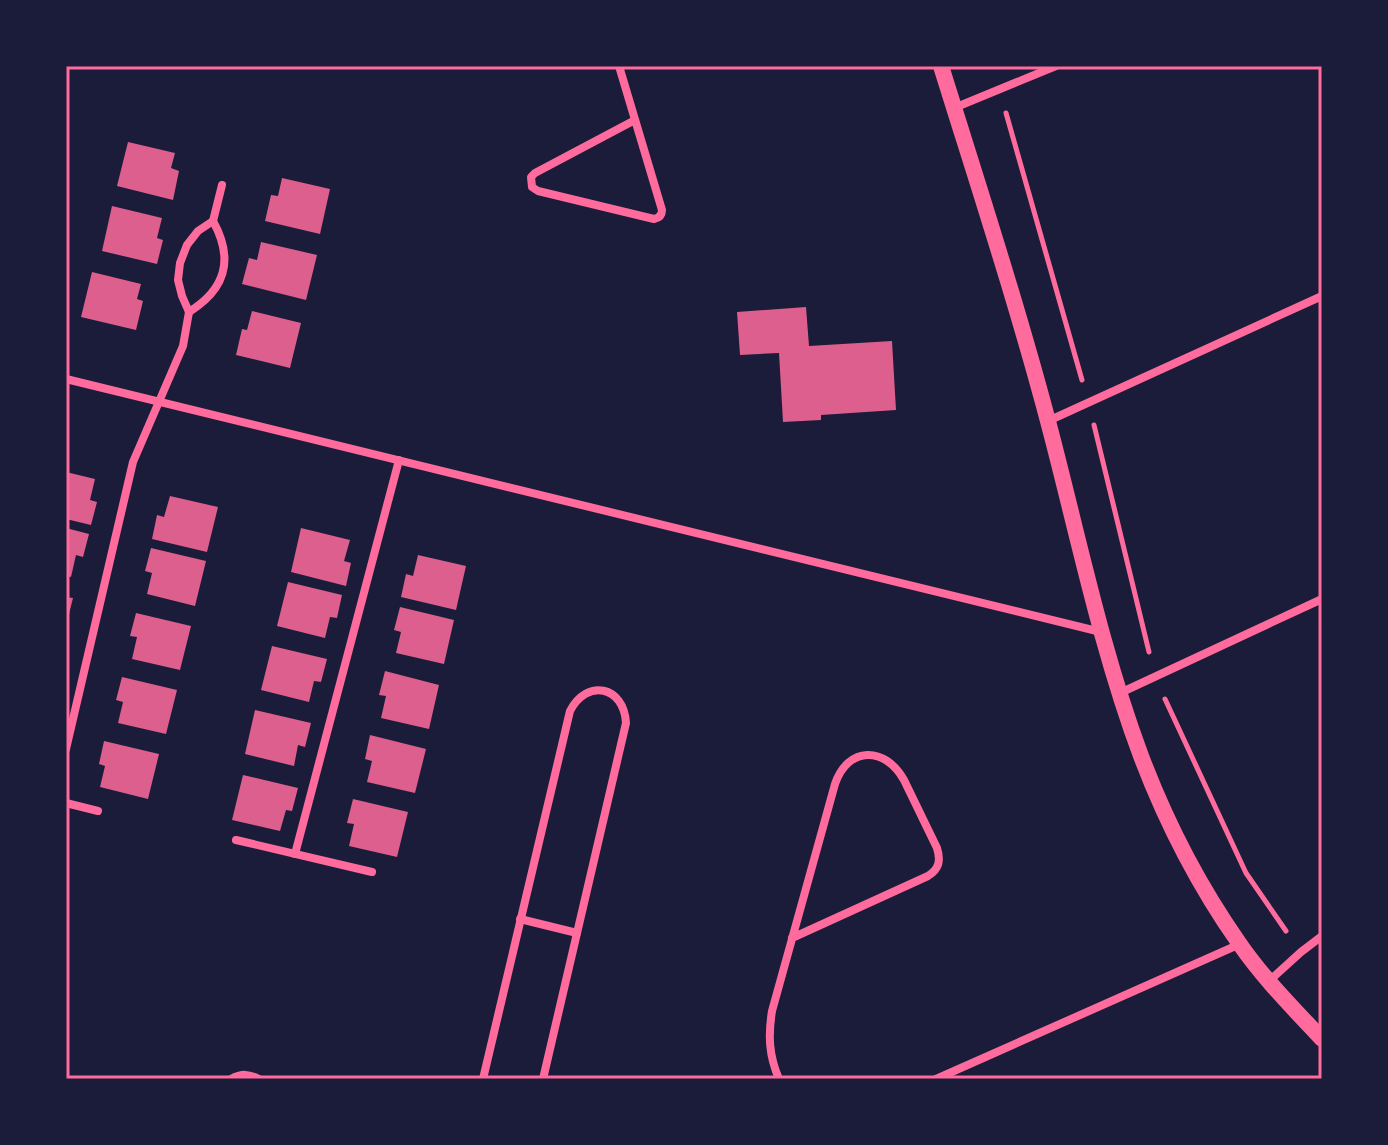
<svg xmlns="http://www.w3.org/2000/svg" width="1388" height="1145" viewBox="0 0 1388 1145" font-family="Georgia,serif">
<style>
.building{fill:#dd5f8e}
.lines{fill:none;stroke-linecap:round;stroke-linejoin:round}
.path{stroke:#ff6b9d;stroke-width:5}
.minor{stroke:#ff6b9d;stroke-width:8}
.secondary{stroke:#ff6b9d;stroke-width:16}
.neatline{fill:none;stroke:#ff6b9d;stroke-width:3}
</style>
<rect width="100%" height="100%" fill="#1b1b3a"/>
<g class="building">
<polygon points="128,142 175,153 171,168 179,171 173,200 117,186"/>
<polygon points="282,178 330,189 320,234 265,221 271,195 278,196"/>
<polygon points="112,206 162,218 157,238 163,240 157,264 102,251"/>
<polygon points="261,242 317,255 306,300 242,284 249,258 257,260"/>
<polygon points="92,272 141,284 137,299 143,301 136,330 81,317"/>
<polygon points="806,307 809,346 892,341 896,410 821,415 821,420 783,422 779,353 740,355 737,312"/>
<polygon points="252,311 301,323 290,368 236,355 242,329 247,330"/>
<polygon points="66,472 95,479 90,500 97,502 91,525 66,519"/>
<polygon points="170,496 218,507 207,552 152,539 157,515 164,517"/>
<polygon points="66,528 89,534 83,557 76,555 71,577 66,576"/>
<polygon points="301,528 350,540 344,561 351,563 346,586 291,572"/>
<polygon points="151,548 206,561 195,606 147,594 152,573 145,571"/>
<polygon points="418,555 466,566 456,610 401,597 406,574 413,576"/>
<polygon points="288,582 342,595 337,618 330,617 325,638 277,626"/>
<polygon points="66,597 73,598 67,622 66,622"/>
<polygon points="400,607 454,620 444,664 396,653 401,632 394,630"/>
<polygon points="136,613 191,626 180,670 132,659 137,637 130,636"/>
<polygon points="272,646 327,659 321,682 314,681 309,702 261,690"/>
<polygon points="385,671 439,685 429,729 381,718 386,696 379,695"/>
<polygon points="122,677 177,690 166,734 118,723 123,702 116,700"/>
<polygon points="255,710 311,723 305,747 298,745 294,766 245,754"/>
<polygon points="370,735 426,749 415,793 367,782 372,761 365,759"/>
<polygon points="104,741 159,754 148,799 100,787 105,766 99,764"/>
<polygon points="243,775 298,788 292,811 286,810 280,831 232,820"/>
<polygon points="353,799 408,812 397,857 349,846 354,824 347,823"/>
</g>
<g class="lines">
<g class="path">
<polyline points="1006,113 1082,380"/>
<polyline points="1094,425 1149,652"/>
<polyline points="1165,699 1246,873 1286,931"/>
</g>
<g class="minor">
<path d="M619,66L662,210C662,215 659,218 654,219L538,191L532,187L531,177L535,173L635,120"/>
<polyline points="954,108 1056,66"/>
<path d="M189,312C226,289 234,259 213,221L222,185"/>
<polyline points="66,379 1101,632"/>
<polyline points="1048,421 1322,296"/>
<polyline points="1120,693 1322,599"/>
<polyline points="66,749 133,462 183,346 189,312 182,296 178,280 180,263 187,245 198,231 213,221"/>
<polyline points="66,803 98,811"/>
<polyline points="236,840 372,872"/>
<polyline points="295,854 399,460"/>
<polyline points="520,919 577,933"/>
<polyline points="1269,981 1301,952 1322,936"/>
<path d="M231,1079C242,1073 249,1074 259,1079"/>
<path d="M483,1079L570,711C587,678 624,686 626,723L543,1079"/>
<path d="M779,1079C769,1056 768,1036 772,1011L835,784C848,746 885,746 904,780L937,848C941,861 939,869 928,876L792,938"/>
<polyline points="936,1079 1240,944"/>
</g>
<path class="secondary" d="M941,66C978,185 1017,304 1049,425C1078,535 1101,649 1141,756C1166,822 1199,886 1239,943C1263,978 1293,1008 1322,1039"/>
</g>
<rect width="1388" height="1145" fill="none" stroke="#1b1b3a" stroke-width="136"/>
<rect x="68" y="68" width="1252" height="1009" class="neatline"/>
</svg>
